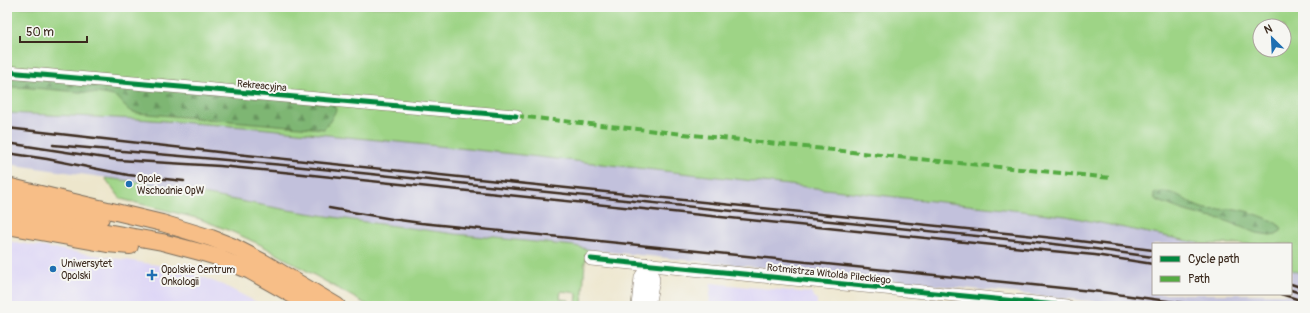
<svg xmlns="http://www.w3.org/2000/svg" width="1310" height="313" viewBox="0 0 1310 313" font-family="Pangolin,sans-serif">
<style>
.built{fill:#ddd5f6}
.railway{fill:#c2c1dc}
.green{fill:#9ed486;stroke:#6c7f52;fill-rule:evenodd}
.forest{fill:url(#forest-firs);stroke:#5c7048}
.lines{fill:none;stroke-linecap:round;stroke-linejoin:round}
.minor-casing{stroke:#796c5b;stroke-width:14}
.major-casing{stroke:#796c5b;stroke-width:18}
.minor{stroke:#fff;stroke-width:13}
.major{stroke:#f7be87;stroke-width:16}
.rail{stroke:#3b2a1e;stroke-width:2.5}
.quiet{stroke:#55ab43;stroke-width:4;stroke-dasharray:8 4;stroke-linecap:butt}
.cycleway-casing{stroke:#f6f6f2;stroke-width:8}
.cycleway{stroke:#00873e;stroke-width:5}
.poi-dot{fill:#1f6fb2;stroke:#f6f6f2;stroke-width:1.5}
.labels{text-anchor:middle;stroke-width:4;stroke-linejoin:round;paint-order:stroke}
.street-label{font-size:10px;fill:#3b2a1e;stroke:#f6f6f2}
.poi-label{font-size:10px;fill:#3b2a1e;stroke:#f6f6f2;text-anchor:start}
</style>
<defs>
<pattern id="forest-firs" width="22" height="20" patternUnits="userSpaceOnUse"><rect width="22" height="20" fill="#7eb673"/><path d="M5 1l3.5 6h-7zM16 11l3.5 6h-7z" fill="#68945e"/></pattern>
</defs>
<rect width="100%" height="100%" fill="#f6f6f2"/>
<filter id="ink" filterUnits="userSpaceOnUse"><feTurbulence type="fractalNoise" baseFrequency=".025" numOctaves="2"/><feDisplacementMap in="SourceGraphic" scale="8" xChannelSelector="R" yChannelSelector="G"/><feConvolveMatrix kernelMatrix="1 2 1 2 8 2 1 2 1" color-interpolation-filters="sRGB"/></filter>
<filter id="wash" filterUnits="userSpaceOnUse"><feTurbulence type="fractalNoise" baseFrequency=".012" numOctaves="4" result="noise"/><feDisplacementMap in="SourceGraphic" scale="16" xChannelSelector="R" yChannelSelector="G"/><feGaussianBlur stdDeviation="0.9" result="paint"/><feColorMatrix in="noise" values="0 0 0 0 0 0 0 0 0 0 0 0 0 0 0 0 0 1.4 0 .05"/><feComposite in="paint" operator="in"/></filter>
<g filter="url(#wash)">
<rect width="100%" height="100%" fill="#ede6cc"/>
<g class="built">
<polygon points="7,241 183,269 225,286 264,306 7,306"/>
<polygon points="711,283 811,293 817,300 817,306 709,306"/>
</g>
<polygon class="railway" points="7,113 138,119 258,128 468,149 1066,216 1203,244 1153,244 1153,294 1291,294 1291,270 1303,274 1303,306 1138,306 590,250 575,246 455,234 365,222 288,210 139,182 7,164"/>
<g class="green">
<path d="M7,7H1303V274L1291,270V244H1203L1066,216L468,149L258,128L138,119L7,113ZM1260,26H1284V50H1260Z"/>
<polygon points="105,178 139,182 288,210 365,222 455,234 575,246 590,250 585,262 582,306 576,306 577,293 561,291 560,299 569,300 568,306 369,306 261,245 235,233 200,219 121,199"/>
</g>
<g class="forest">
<path d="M7,72L332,104L335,107L336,110C333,116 329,124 324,129L137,113C123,111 126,103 116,97C106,93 89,93 79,92C55,90 31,87 7,87Z"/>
<path d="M1162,192C1181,192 1183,201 1199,207C1211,212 1223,208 1236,209C1248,211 1274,219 1282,228L1281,231L1276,234L1270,235L1256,233L1221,219L1207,217L1182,210L1156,200L1154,197V193Z"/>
</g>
</g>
<g filter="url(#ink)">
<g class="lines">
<g class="minor-casing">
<g id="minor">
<polyline points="7,72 516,116"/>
<polyline points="591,259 1066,306"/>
<polyline points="638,306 641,277 650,264"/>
<polyline points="648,306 653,280 650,264"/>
</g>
</g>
<g class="major-casing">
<g id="major">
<polyline points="7,186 162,223 211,238 234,247 263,262 337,306"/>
<polyline points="7,202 101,218"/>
<polyline points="7,214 162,242 200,252 217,257 250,271 312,306"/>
<polyline points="7,226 107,244 130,246"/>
</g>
</g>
<use href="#minor" class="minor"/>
<use href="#major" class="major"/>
<g class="rail">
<polyline points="7,128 236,154 1054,238 1153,250"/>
<polyline points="7,143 118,160 220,166 283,172 1052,251 1095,255 1153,264"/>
<polyline points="53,145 283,165 1054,244 1095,249 1153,257"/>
<polyline points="7,153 47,159 128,175 184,181"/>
<polyline points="329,208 392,219 421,223 1101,292 1204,306"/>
<polyline points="1291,284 1303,288"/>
<polyline points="1291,290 1303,294"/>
<polyline points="1281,294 1303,301"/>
</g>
<polyline class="quiet" points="516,116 908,158 1112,178"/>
<g class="cycleway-casing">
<g id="cycleway">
<polyline points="7,72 516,116"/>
<polyline points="591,259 1066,306"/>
</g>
</g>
<use href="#cycleway" class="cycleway"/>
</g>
</g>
<g class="poi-dot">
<circle cx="129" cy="184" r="4"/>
<circle cx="53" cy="269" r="4"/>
<path d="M150 269h4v4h4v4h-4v4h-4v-4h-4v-4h4z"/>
</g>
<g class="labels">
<g class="street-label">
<text transform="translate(262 85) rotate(5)" y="4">Rekreacyjna</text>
<text transform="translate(829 273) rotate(6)" y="4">Rotmistrza Witolda Pileckiego</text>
</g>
<g class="poi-label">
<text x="137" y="182">Opole<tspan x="137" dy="12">Wschodnie OpW</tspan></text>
<text x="61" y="267">Uniwersytet<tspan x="61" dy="12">Opolski</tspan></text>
<text x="161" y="273">Opolskie Centrum<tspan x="161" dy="12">Onkologii</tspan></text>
</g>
</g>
<rect width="1310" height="313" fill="none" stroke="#f6f6f2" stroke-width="24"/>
<rect x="1152" y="243" width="140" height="52" fill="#f6f6f2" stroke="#aba49d"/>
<rect x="1160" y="256" width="20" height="6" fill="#00873e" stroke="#aba49d"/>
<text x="1188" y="263" font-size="12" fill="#3b2a1e">Cycle path</text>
<rect x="1160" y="276" width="20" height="6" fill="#55ab43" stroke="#aba49d"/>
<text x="1188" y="283" font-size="12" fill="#3b2a1e">Path</text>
<g transform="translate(1272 38) rotate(336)"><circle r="19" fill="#f6f6f2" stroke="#aba49d"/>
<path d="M0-3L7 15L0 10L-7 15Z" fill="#1f6fb2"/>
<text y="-6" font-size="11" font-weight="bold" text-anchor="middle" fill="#3b2a1e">N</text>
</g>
<path d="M20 36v6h67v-6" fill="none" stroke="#3b2a1e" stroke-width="2"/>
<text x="26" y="36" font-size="12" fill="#3b2a1e" stroke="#f6f6f2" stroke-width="3" paint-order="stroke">50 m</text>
</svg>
